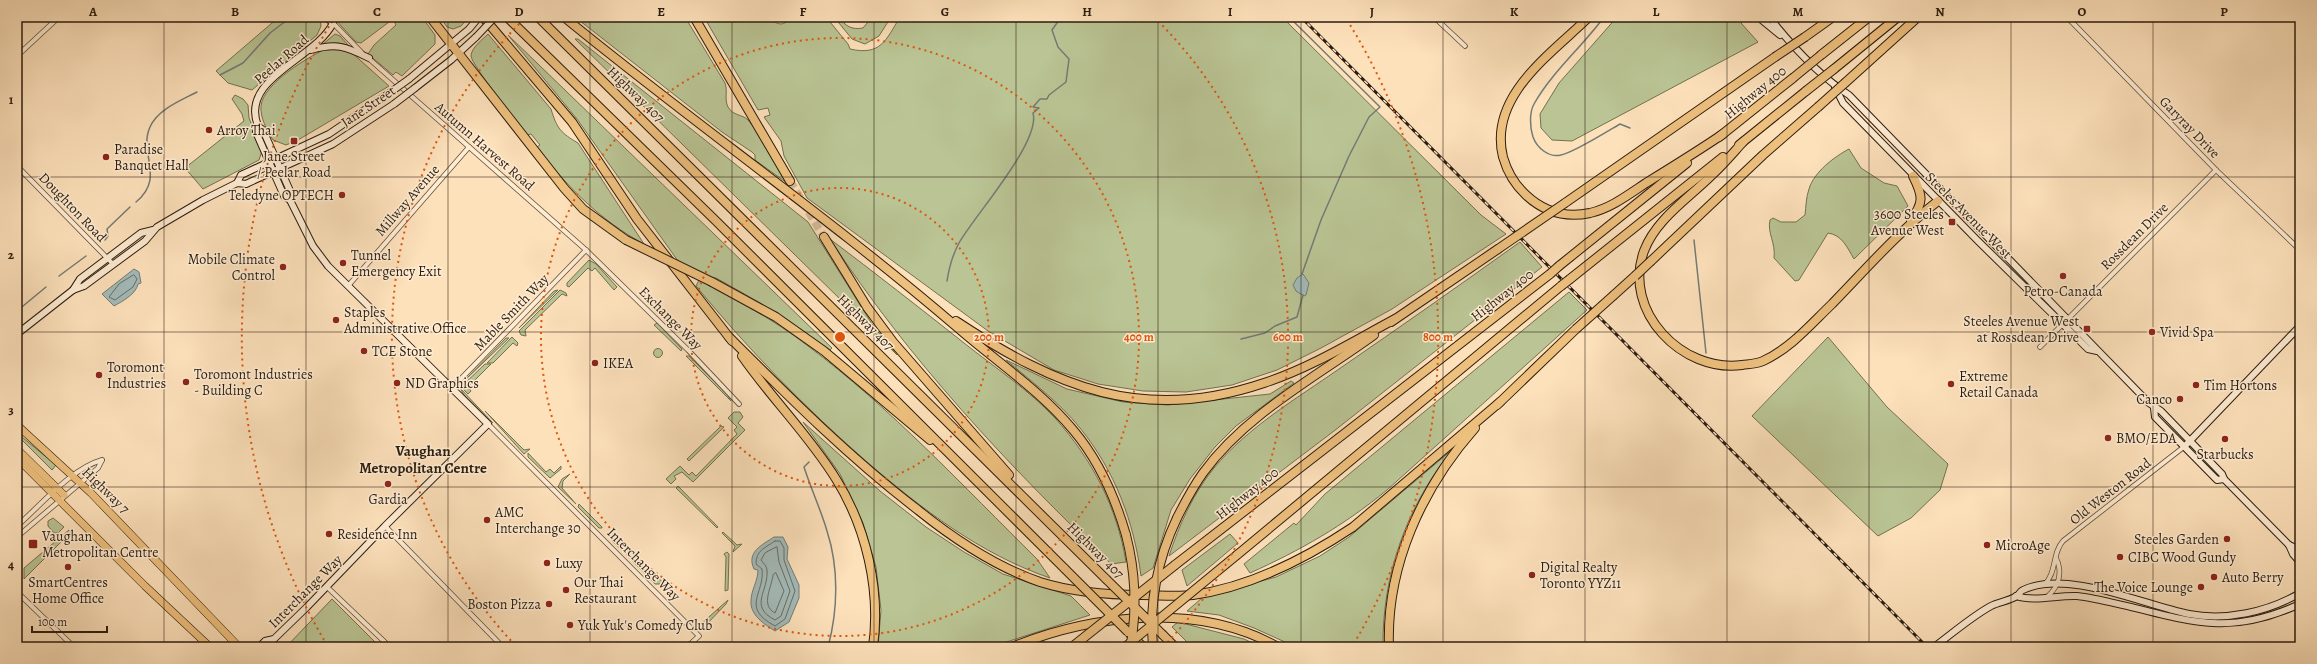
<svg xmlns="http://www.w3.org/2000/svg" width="2317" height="664" viewBox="0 0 2317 664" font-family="Alegreya,serif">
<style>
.green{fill:#bac494;stroke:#737051}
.water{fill:#a3bbba;stroke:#737b75}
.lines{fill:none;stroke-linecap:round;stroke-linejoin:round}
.shore{stroke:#686c64;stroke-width:1}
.stream{stroke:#737b75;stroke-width:1.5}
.highway-tunnel{stroke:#d3ba98;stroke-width:8;stroke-dasharray:8 4;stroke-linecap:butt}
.street-casing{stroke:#604d39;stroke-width:5.5}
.secondary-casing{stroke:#2c1c0e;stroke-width:8}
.primary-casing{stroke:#2c1c0e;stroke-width:8}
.highway-casing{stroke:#2c1c0e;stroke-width:10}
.street{stroke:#feecd3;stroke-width:4}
.secondary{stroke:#feecd3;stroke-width:6}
.primary{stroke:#eec07e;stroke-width:7}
.highway{stroke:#eec07e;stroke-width:8}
.rail-casing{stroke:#2c1c0e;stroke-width:3}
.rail{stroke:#feecd3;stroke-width:1.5;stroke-dasharray:4.5;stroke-linecap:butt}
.secondary-bridge-casing{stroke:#2c1c0e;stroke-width:8;stroke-linecap:butt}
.highway-bridge-casing{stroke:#2c1c0e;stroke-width:10;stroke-linecap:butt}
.secondary-bridge{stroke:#feecd3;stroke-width:6}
.highway-bridge{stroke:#eec07e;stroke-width:8}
.grid{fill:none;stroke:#2c1c0e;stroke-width:1;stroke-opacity:0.55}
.ring{fill:none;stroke:#df560c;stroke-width:2;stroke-dasharray:2 4}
.poi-dot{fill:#8f2418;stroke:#feecd3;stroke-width:1.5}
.labels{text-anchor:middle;stroke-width:3;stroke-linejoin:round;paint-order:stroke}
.street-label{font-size:14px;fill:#2c1c0e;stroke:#feecd3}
.poi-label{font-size:14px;fill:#2c1c0e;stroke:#feecd3;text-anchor:start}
.neighbourhood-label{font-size:15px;font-weight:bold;fill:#2c1c0e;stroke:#feecd3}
.centre{fill:#df560c;stroke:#feecd3;stroke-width:2}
.ring-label{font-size:12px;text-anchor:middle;font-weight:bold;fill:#df560c;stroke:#feecd3;stroke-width:3;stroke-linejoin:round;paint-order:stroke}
.neatline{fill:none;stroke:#2c1c0e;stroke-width:1.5}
.grid-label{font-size:13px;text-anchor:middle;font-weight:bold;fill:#2c1c0e}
</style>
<rect width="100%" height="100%" fill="#fde1bb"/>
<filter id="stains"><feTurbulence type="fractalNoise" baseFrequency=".005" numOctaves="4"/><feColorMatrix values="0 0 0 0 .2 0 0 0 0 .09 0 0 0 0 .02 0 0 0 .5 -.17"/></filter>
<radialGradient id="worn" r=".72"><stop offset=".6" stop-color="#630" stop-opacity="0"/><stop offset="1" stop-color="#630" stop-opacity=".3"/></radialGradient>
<g class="green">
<polygon points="279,17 320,17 321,26 317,35 252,90 228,83 216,71"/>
<polygon points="333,17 422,17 435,35 435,44 402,76 396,72 393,75 368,54 374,45 396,25 393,19 361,43 356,42"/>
<polygon points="440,17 469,17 461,26 453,29 447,27"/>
<path d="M575,17L587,20L609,17H685L725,83C728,91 724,99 728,107C733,116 742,114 748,120C762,136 776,165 787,183L755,160V155L752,152L722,132Z"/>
<path d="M704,17H768C784,31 784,20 797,17C806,15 817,17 826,17L848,44L850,49C881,56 886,40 900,17H1282L1481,215L1506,234L1392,309L1321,348L1277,370L1232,385L1186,392L1143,391L1098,384L1054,370L988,331L807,198L784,156L781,141L764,117L770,115L768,108L758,110Z"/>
<path d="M834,17H838C846,26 851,30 863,28L872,17H891L879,36L865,44L852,39Z"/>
<polygon points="1617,17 1743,17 1741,23 1758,42 1572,141 1552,140 1541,128 1540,114 1559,83"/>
<polygon points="335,34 340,36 348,45 338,43 323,44"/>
<path d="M488,34L551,109C557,129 561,133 578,143L644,244C601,221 566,186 537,147L540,145L531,134L527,135C518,122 472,66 471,56C471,48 483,39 488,34Z"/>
<path d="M508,35L832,348L828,352C795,321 755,300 716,278H712L678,261L577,119Z"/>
<polygon points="575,39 578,39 808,222 872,324 897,355"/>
<path d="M330,47L351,52L389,86L298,140L286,145L273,140C267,130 260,118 261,106C263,83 311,55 330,47Z"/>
<polygon points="235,95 243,99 248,105 249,118 262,151 259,160 203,189 185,168 244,121 242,114 232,99"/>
<path d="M1849,149L1861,168L1884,183L1897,186L1908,206L1854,259C1847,247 1842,235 1828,233L1799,280L1795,281L1774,258C1776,243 1767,233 1770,220L1773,218L1781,222H1796L1805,215C1806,207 1806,197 1809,189C1814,172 1834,157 1849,149Z"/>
<path d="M830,239C875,273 920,308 964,343C993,366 1030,391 1055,418C1092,459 1117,507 1126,562L1111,564C1007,464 909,360 830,239Z"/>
<path d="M1520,242L1542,267L1334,431L1169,556C1179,525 1193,494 1214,468C1248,427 1296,399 1339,369C1400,327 1460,285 1520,242Z"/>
<polygon points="589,260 596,264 617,287 614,290 595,268 592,271 588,268 569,287 567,286 567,283"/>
<path d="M699,280C736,300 775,320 808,346C891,408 963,486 1037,559L1050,578C980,554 922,509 867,462C805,408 748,349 696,286Z"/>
<polygon points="558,290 519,328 554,291"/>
<polygon points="560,290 566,293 567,296 562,294 525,330 526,336 521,335 519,331"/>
<path d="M1569,292L1587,310L1387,490C1343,526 1301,550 1250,573L1244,564L1294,523L1296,525L1325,494Z"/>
<polygon points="657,323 682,349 681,351 654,325"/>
<polygon points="512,337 518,343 517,346 513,343 493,363 487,363"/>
<polygon points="1828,337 1887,407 1948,464 1940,490 1911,518 1878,536 1752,416"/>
<polygon points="506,338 509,338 461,384"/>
<circle cx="658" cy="353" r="4.5"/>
<polygon points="686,356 689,356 727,394 731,401"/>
<path d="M1006,360L1067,389L1123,402L1168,405L1270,394L1291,381L1294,383L1236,426L1215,447L1190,479L1171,510L1153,568L1141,576C1134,522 1115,471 1080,428C1059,402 1031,381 1006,360Z"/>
<polygon points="485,364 491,364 468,387 471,391 468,394 461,387"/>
<polygon points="460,388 493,423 464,395"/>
<polygon points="485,411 524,450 530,449 524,454"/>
<polygon points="734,412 740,412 743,417 738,423 745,430 693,482 682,472 674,476 676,479 671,484 666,479 680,466 689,475 692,472 696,476 737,434 734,430 737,427 728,418"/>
<polygon points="803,422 880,491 926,527 964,552 1003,574 1071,596 1090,615 991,647 878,647 881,610 876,567 863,523 840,474"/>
<polygon points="721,426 724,427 689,461 687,459"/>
<polygon points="17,433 56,465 52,470 17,435"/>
<path d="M1453,449C1407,505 1382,575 1383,647H1296L1254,628L1219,615L1187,611L1203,597L1276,577L1320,556L1349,537Z"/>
<polygon points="528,453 546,472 550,469 554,473 561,466 561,469 550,478 528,457"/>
<polygon points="570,474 563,481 562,488 576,504 558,487 562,479"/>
<polygon points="678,486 718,527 717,528 676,488"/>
<polygon points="579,504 602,527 602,528 599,528 578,507"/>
<polygon points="53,518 64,527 58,533 54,533 48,526 48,521"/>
<polygon points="69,530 71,532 24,579 24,568"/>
<polygon points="723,532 737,545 742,544 733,552 735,546 722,533"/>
<polygon points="1230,534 1238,543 1187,586 1182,570"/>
<polygon points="613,539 617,539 616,541 632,559 612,541"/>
<polygon points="727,552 729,554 728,590 725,591 726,557 724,554"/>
<polygon points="635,558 638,558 635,561 656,581 659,579 663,582 661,584 655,584 632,561"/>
<polygon points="332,599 380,647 286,647"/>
<polygon points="728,600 726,604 705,626 701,624"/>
<polygon points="1178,622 1244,639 1261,647 1192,647 1172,627"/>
<polygon points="1044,641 1046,647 1026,647"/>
</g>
<g class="water">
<path d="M134,269L139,272L141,283L138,284C136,294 123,301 114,306L102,294Z"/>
<polygon points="1303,274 1309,283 1306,295 1304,296 1296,291 1293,285 1297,278"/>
<path d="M774,537H783L788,547L787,559L799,585V598L789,622L775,631C764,624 750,615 751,601C751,590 758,581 758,570L754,569C746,552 762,545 774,537Z"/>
</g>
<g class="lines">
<g class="shore">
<polygon points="134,275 137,279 133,287 115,300 109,297 119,284"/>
<path d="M775,541H780L784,548V560L795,591L785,619L775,626C740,607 765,594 762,569L756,564C756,550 765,548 775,541Z"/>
<path d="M777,547L779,562L790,591L781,616L775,620C748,606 769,591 767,570C767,566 763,563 761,560L765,553Z"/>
<path d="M776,573L784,591L775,613C760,605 772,587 773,575Z"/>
</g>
<g class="stream">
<polyline points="1289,17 1380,107 1369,117 1349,156 1321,220 1302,274"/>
<path d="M1604,17C1582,47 1552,72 1534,104C1529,113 1530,128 1533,137C1537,148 1549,158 1561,155C1573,153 1608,131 1620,124L1630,128"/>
<polyline points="220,75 243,63 270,33 291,17"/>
<path d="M136,202C166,177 138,154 150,127C158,109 182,100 197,92"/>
<polyline points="105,240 108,236 107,229 130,207"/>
<polyline points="1694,240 1706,353"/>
<polyline points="59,276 86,256"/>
<path d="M947,281C949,268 953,254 959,243C974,216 1041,142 1033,113L1039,108L1033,107L1040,99H1047L1049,95L1066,82L1069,59L1058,47L1052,30L1059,20L1058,17"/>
<polyline points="17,311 46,287"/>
<polyline points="1241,339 1265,333 1275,326 1297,317 1303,295"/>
<path d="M809,462L804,467C811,489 821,510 827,531C839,568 838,610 828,647"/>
</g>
<polyline class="highway-tunnel" points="790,181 824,237"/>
<g class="street-casing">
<g id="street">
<polyline points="1434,17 1465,46"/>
<polyline points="2067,17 2216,170 2300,250"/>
<polyline points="333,23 362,53"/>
<polyline points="17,56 59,17"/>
<polyline points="367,57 586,250 688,350 739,404"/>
<polyline points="17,166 113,264"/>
<polyline points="348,286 469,147"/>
<polyline points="2040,347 2216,170"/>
<polyline points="452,388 586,250"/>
<polyline points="488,424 699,636 687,647"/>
<path d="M17,526C40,506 72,468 102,460"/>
<polyline points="385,526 498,642 493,647"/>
<polyline points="17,537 98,468 102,460"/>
<path d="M2044,585C2057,573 2052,553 2063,541L2185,446"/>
<polyline points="327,587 390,647"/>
<polyline points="17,592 74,647"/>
<path d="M2048,596C2059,586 2063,572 2056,558"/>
</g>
</g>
<g class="secondary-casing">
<g id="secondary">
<polyline points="1758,17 1780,35"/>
<path d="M1769,17C1792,46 1818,75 1849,95L2149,403L2161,411L2222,474L2224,479L2289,545L2293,554L2300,562"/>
<path d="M311,50C336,43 345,46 369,58"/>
<polyline points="409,79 469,29 479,17"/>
<polyline points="1835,87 1843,103 1977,240 2088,349 2097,351"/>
<polyline points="415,88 451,60 476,37"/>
<polyline points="258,126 256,132 284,196 290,200 313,246 328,266 488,424 385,526 307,607 274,639 265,641 259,647"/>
<polyline points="237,183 241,175 329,134 388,94"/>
<path d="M290,200L291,193L263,130L258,126C239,78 316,59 333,23L326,17"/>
<polyline points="73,290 80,279 141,233 153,230"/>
<polyline points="17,334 73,290 84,286 145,241 157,227 203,200 237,183 246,184 333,144 394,104"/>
<polyline points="2154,408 2155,417 2217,480 2224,479"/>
<polyline points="2185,446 2300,326"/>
<polyline points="2289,545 2300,550"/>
<path d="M2016,596C2035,602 2057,595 2077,596C2095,598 2113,603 2131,607C2198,624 2234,634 2300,604"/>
<path d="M1934,647C1953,633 1971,617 1991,606C1999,602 2009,601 2017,596C2019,595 2020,591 2023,590C2068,569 2143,605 2189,614C2226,621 2268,612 2300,593"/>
</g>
</g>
<g class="primary-casing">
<g id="primary">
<polyline points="17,425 91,493 239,647"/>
<polyline points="17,449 64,495"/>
<polyline points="17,458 145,586 210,647"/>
</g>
</g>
<g class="highway-casing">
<g id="highway">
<polyline points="430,17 564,188 583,209 626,240"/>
<polyline points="483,17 572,122 637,219 732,341"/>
<polyline points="507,17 715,220 1065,569"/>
<polyline points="538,17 1106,579"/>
<path d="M564,17C693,123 831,219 958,328C997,362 1041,391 1074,431C1100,462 1115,497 1126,535"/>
<polyline points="694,17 790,181"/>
<path d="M1589,17C1551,54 1488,96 1503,157C1507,171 1515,185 1526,195C1544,212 1566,218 1590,213C1611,208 1628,195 1646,183C1672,167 1698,151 1723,134"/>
<polyline points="1805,37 1833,17"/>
<polyline points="1821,55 1869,17"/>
<polyline points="1834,69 1898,17"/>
<polyline points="1846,82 1918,17"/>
<polyline points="1719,137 1793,78"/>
<path d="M1743,142C1733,153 1723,165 1712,175C1689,198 1656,219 1644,251C1622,311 1682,373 1742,365C1749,364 1756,364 1763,361C1791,348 1810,325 1832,304C1866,269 1899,231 1938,201"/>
<polyline points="1739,145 1806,91"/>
<polyline points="1565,203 1775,57"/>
<path d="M1911,220C1924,202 1923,196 1913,176"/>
<polyline points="824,237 867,307 893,342 1009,475"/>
<polyline points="1651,261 1763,155 1818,107"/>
<polyline points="1559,266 1687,163"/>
<polyline points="1570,279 1723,157"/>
<polyline points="712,282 776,317 824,351 930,440"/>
<polyline points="1614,295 1635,276"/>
<path d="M956,321C1056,387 1143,424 1264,383C1310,368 1352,342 1395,319"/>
<polyline points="1391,322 1498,249"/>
<path d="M729,337C790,398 850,458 918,510C954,539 996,567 1040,582C1072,592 1108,595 1142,595C1158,595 1176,597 1193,595C1251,587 1305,559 1353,527L1500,402"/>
<path d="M742,356C771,398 809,435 836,479C866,527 881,590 873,647"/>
<polyline points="1497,405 1576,329"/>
<path d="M1177,518C1185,502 1193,487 1203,473C1246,414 1316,377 1374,335"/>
<polyline points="1237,555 1561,286"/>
<polyline points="1175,565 1550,274"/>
<polyline points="1130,634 1143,647"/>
<polyline points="1163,635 1175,647"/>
<path d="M1012,647C1093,614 1198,602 1278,647"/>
<path d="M1389,647C1386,566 1422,488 1475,428"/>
</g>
</g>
<use href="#street" class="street"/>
<use href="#secondary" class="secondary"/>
<use href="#primary" class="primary"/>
<use href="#highway" class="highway"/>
<g class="rail-casing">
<polyline id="rail" points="1301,17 1927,647"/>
</g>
<use href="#rail" class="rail"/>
<g class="secondary-bridge-casing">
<g id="secondary-bridge">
<polyline points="476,37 495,17"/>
<polyline points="388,94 409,79"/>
<polyline points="394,104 415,88"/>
</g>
</g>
<g class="highway-bridge-casing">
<g id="highway-bridge">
<polyline points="1775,57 1805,37"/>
<polyline points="1793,78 1821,55"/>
<polyline points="1806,91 1834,69"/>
<polyline points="1818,107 1846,82"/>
<polyline points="626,240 712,282"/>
<polyline points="1498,249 1565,203"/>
<polyline points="1550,274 1559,266"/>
<polyline points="1635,276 1651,261"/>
<polyline points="1561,286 1570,279"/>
<polyline points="1576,329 1614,295"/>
<path d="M1126,535C1135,570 1137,608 1131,644"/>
<polyline points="1065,569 1128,632"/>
<polyline points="1106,579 1163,635"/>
<polyline points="1072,647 1175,565"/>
<polyline points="1125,647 1237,555"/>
<path d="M1153,647C1149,603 1158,558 1177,518"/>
</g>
</g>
<use href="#secondary-bridge" class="secondary-bridge"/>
<use href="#highway-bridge" class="highway-bridge"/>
</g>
<path class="grid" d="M164,17V647M306,17V647M448,17V647M590,17V647M732,17V647M874,17V647M1016,17V647M1158,17V647M1301,17V647M1443,17V647M1585,17V647M1727,17V647M1869,17V647M2011,17V647M2153,17V647M17,177H2300M17,332H2300M17,487H2300"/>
<g class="ring">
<circle cx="840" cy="337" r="149"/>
<circle cx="840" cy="337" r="299"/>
<path d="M515 645A448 448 0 0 1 526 17M1154 17A448 448 0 0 1 1165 645"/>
<path d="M327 645A598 598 0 0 1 333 20M1347 20A598 598 0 0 1 1353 645"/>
</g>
<g class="poi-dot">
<circle cx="209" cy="130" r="4"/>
<rect x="290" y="137" width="8" height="8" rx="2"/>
<circle cx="106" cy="157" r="4"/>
<circle cx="342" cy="195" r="4"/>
<rect x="1948" y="218" width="8" height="8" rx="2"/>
<circle cx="343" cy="263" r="4"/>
<circle cx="283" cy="267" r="4"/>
<circle cx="2063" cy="276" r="4"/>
<circle cx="336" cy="320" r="4"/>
<rect x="2083" y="325" width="8" height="8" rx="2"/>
<circle cx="2152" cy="332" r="4"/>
<circle cx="364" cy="351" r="4"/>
<circle cx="595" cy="363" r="4"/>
<circle cx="99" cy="375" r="4"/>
<circle cx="186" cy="382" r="4"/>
<circle cx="397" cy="383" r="4"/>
<circle cx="1951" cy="384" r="4"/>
<circle cx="2196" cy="385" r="4"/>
<circle cx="2180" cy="399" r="4"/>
<circle cx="2108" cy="438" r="4"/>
<circle cx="2225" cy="439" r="4"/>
<circle cx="388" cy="484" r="4"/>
<circle cx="487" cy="520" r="4"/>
<circle cx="329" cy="534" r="4"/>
<circle cx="2227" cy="539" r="4"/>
<rect x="28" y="539" width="10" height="10" rx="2"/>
<circle cx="1987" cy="545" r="4"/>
<circle cx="2120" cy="557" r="4"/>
<circle cx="547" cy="563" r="4"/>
<circle cx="68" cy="567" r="4"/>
<circle cx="1532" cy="575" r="4"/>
<circle cx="2214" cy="577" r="4"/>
<circle cx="2201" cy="587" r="4"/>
<circle cx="566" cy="590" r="4"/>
<circle cx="549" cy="604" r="4"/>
<circle cx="570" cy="625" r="4"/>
</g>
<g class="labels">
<g class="street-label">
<text transform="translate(281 59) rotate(-41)" y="5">Peelar Road</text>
<text transform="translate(1755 92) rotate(-39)" y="5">Highway 400</text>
<text transform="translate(636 94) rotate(44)" y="5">Highway 407</text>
<text transform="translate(368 106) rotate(-34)" y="5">Jane Street</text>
<text transform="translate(2190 127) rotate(46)" y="5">Garyray Drive</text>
<text transform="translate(485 146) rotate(41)" y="5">Autumn Harvest Road</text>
<text transform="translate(407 200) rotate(-49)" y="5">Millway Avenue</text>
<text transform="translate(73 207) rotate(46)" y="5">Doughton Road</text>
<text transform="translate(1969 215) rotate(45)" y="5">Steeles Avenue West</text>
<text transform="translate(2134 236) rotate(-45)" y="5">Rossdean Drive</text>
<text transform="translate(1502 295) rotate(-38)" y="5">Highway 400</text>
<text transform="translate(511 312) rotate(-46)" y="5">Mable Smith Way</text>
<text transform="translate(671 318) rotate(45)" y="5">Exchange Way</text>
<text transform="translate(866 322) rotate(45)" y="5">Highway 407</text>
<text transform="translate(106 490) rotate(44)" y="5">Highway 7</text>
<text transform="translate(2110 491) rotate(-38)" y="5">Old Weston Road</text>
<text transform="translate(1247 493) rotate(-38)" y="5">Highway 400</text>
<text transform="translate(1096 550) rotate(45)" y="5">Highway 407</text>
<text transform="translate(644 564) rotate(45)" y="5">Interchange Way</text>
<text transform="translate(305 591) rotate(-45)" y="5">Interchange Way</text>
</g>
<g class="poi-label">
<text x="217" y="135">Arroy Thai</text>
<text x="114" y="154">Paradise<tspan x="114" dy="16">Banquet Hall</tspan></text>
<text x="294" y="161" text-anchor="middle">Jane Street<tspan x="294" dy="16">/ Peelar Road</tspan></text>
<text x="334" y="200" text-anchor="end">Teledyne OPTECH</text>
<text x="1944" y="219" text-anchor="end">3600 Steeles<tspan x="1944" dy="16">Avenue West</tspan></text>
<text x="351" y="260">Tunnel<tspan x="351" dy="16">Emergency Exit</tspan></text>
<text x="275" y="264" text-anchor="end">Mobile Climate<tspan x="275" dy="16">Control</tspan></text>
<text x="2063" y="296" text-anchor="middle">Petro-Canada</text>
<text x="344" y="317">Staples<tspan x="344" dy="16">Administrative Office</tspan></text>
<text x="2079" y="326" text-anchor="end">Steeles Avenue West<tspan x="2079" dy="16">at Rossdean Drive</tspan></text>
<text x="2160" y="337">Vivid Spa</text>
<text x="372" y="356">TCE Stone</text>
<text x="603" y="368">IKEA</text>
<text x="107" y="372">Toromont<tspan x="107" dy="16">Industries</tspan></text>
<text x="194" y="379">Toromont Industries<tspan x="194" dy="16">- Building C</tspan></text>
<text x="1959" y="381">Extreme<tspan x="1959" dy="16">Retail Canada</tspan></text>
<text x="405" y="388">ND Graphics</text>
<text x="2204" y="390">Tim Hortons</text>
<text x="2172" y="404" text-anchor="end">Canco</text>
<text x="2116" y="443">BMO/EDA</text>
<text x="2225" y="459" text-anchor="middle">Starbucks</text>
<text x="388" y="504" text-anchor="middle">Gardia</text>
<text x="495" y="517">AMC<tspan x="495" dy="16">Interchange 30</tspan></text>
<text x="337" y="539">Residence Inn</text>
<text x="42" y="541">Vaughan<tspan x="42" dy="16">Metropolitan Centre</tspan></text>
<text x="2219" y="544" text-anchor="end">Steeles Garden</text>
<text x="1995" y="550">MicroAge</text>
<text x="2128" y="562">CIBC Wood Gundy</text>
<text x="555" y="568">Luxy</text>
<text x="1540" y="572">Digital Realty<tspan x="1540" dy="16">Toronto YYZ11</tspan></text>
<text x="2222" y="582">Auto Berry</text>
<text x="68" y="587" text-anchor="middle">SmartCentres<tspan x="68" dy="16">Home Office</tspan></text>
<text x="574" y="587">Our Thai<tspan x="574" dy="16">Restaurant</tspan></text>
<text x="2193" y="592" text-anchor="end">The Voice Lounge</text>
<text x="541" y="609" text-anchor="end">Boston Pizza</text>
<text x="578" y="630">Yuk Yuk's Comedy Club</text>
</g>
<g class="neighbourhood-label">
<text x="423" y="456">Vaughan<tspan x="423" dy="17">Metropolitan Centre</tspan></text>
</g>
</g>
<circle cx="840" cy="337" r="6" class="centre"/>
<g class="ring-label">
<text x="989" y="341">200 m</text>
<text x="1139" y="341">400 m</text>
<text x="1288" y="341">600 m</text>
<text x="1438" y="341">800 m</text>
</g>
<rect width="2317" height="664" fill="none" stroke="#fde1bb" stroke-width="44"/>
<path d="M32 626v6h75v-6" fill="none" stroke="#2c1c0e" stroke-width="2"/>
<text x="38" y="626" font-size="12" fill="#2c1c0e" stroke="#feecd3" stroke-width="3" paint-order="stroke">100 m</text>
<rect x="22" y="22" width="2273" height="620" class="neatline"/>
<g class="grid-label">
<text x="93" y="16">A</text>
<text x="235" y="16">B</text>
<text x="377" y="16">C</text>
<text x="519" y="16">D</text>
<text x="661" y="16">E</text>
<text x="803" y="16">F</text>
<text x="945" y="16">G</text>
<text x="1087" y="16">H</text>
<text x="1230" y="16">I</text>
<text x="1372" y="16">J</text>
<text x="1514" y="16">K</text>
<text x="1656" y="16">L</text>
<text x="1798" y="16">M</text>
<text x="1940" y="16">N</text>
<text x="2082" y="16">O</text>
<text x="2224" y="16">P</text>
<text x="11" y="104">1</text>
<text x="11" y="259">2</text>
<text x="11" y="414">3</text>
<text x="11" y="569">4</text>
</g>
<rect width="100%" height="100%" filter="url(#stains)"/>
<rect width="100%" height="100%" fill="url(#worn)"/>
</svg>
